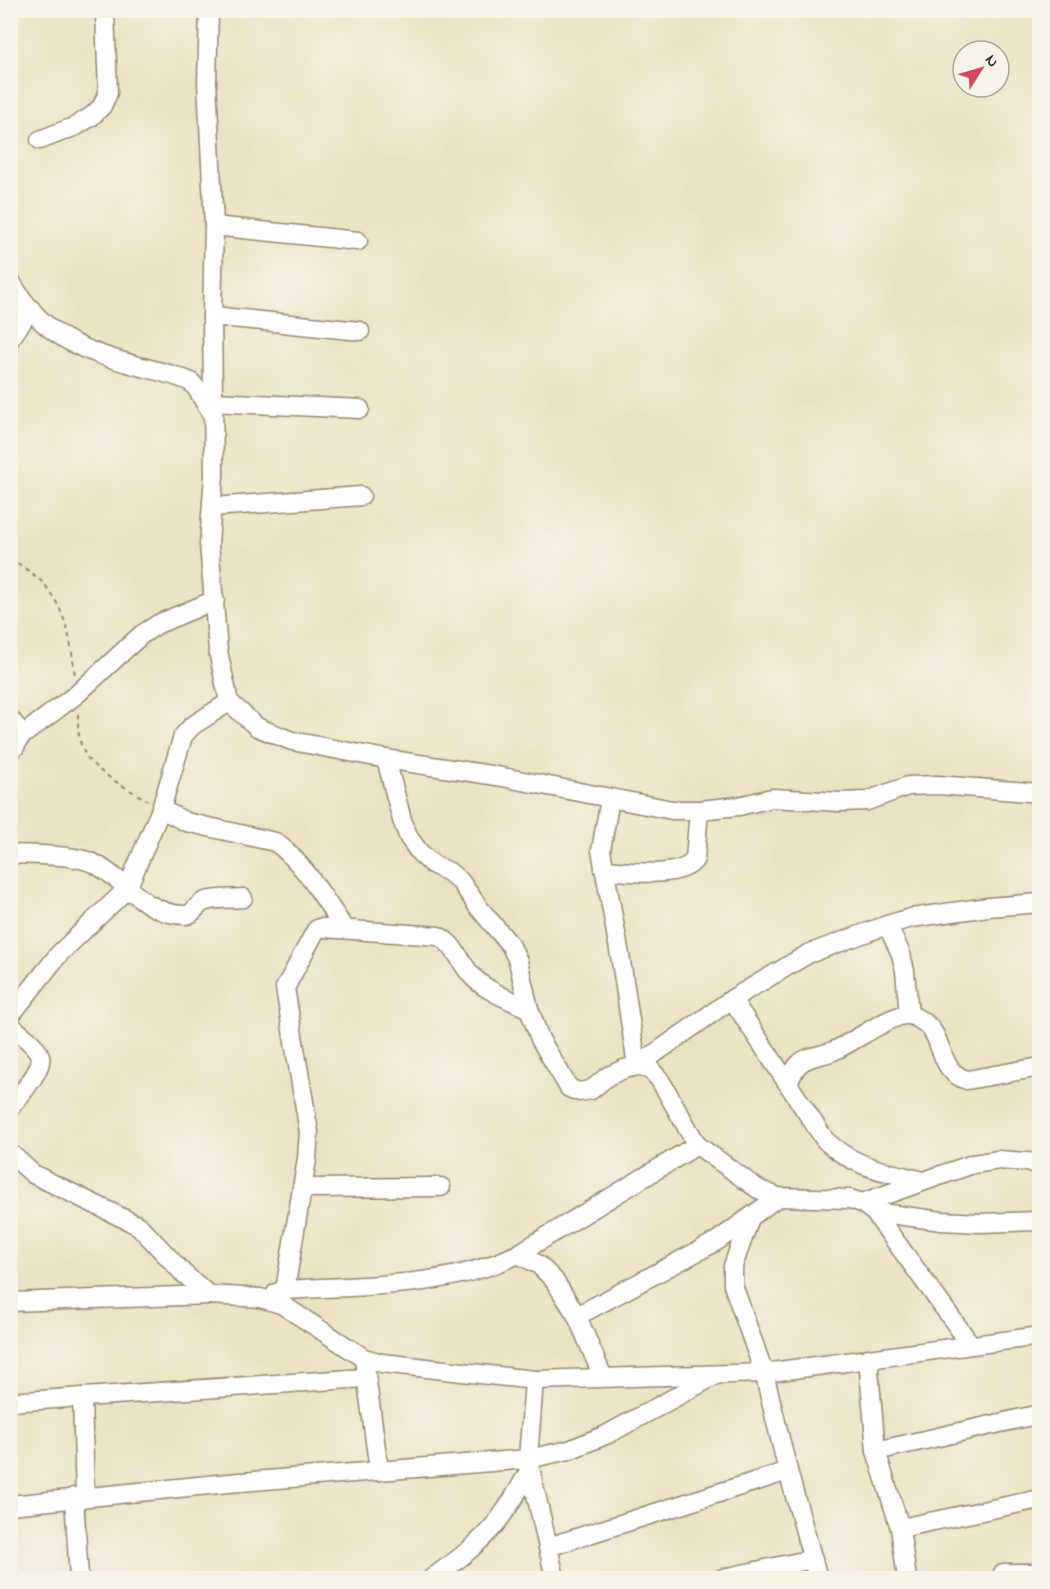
<svg xmlns="http://www.w3.org/2000/svg" width="1050" height="1589" viewBox="0 0 1050 1589" font-family="'Indie Flower',sans-serif">
<style>
.lines{fill:none;stroke-linecap:round;stroke-linejoin:round}
.minor-casing{stroke:#928670;stroke-width:21}
.path{stroke:#928670;stroke-width:2;stroke-dasharray:4.5 4.5;stroke-linecap:butt}
.minor{stroke:#fff;stroke-width:18}
</style>
<rect width="100%" height="100%" fill="#f7f3e8"/>
<filter id="ink" filterUnits="userSpaceOnUse"><feTurbulence type="fractalNoise" baseFrequency=".0167" numOctaves="2"/><feDisplacementMap in="SourceGraphic" scale="12" xChannelSelector="R" yChannelSelector="G"/><feConvolveMatrix kernelMatrix="1 2 1 2 8 2 1 2 1" color-interpolation-filters="sRGB"/></filter>
<filter id="wash" filterUnits="userSpaceOnUse"><feTurbulence type="fractalNoise" baseFrequency=".008" numOctaves="4" result="noise"/><feDisplacementMap in="SourceGraphic" scale="24" xChannelSelector="R" yChannelSelector="G"/><feGaussianBlur stdDeviation="1.35" result="paint"/><feColorMatrix in="noise" values="0 0 0 0 0 0 0 0 0 0 0 0 0 0 0 0 0 1.4 0 .05"/><feComposite in="paint" operator="in"/></filter>
<g filter="url(#wash)">
<rect width="100%" height="100%" fill="#eae3c3"/>
</g>
<g filter="url(#ink)">
<g class="lines">
<g class="minor-casing">
<g id="minor">
<polyline points="209,10 207,82 214,226 212,316 214,475 209,544 218,651 229,702 257,727 292,741 386,759 497,776 672,810 699,810 739,806 772,798 840,802 867,801 908,786 938,785 1040,793"/>
<polyline points="40,140 76,126 92,116 102,106 108,93 105,10"/>
<polyline points="214,226 358,241"/>
<path d="M10,280C42,337 82,351 142,367C158,371 176,375 191,382L197,389L212,415"/>
<polyline points="212,316 360,331"/>
<polyline points="10,339 31,309"/>
<polyline points="213,402 360,409"/>
<polyline points="213,507 361,496"/>
<polyline points="10,719 16,726 20,737"/>
<polyline points="10,751 15,747 20,737 77,694 141,635 158,624 215,600"/>
<polyline points="386,759 402,820 409,838 420,853 432,864 449,872 461,882 479,908 511,946 518,961 529,1009 540,1039 569,1088 579,1092 591,1090 608,1076 624,1069 637,1066 732,999 808,954 887,925 911,918 988,907 1040,903"/>
<polyline points="610,799 601,850 621,961 637,1066"/>
<path d="M161,809L186,822L275,842C305,863 324,900 345,929"/>
<path d="M10,854C34,855 72,854 93,863C126,879 143,914 184,915C194,916 196,903 206,901C217,898 231,899 243,898"/>
<path d="M604,870C626,871 682,880 695,859L699,810"/>
<polyline points="887,925 901,954 905,971 909,1014"/>
<path d="M732,999L825,1140C854,1168 885,1171 923,1181"/>
<polyline points="10,1016 59,954 127,889 161,809 183,736 192,726 229,702"/>
<path d="M10,1025C19,1033 36,1044 40,1056C44,1069 18,1097 10,1108"/>
<polyline points="637,1066 651,1070 660,1080 697,1145 758,1189 778,1197 850,1199 862,1203 874,1212 971,1345"/>
<path d="M788,1084C791,1078 794,1069 799,1064C809,1055 822,1056 833,1051C851,1044 892,1013 908,1015C912,1015 921,1020 925,1023C945,1039 938,1072 967,1080L1040,1067"/>
<polyline points="10,1153 33,1174 139,1226 183,1273 209,1295 260,1298 281,1304 364,1358 382,1363 534,1380 764,1373 1040,1336"/>
<polyline points="302,1188 441,1187"/>
<polyline points="862,1203 973,1164 999,1160 1040,1163"/>
<polyline points="874,1212 942,1221 980,1223 1040,1221"/>
<polyline points="750,1218 733,1266 733,1285 764,1373 788,1471 818,1578"/>
<polyline points="518,1254 539,1265 554,1280 577,1316"/>
<path d="M285,1290L307,1159L309,1132L285,988L316,930L319,928H324L438,936C457,945 460,965 475,979C490,993 511,1000 529,1009"/>
<path d="M276,1293L285,1290C362,1285 447,1289 518,1254L697,1145"/>
<polyline points="10,1302 209,1295"/>
<polyline points="868,1358 876,1451 900,1528 907,1578"/>
<polyline points="365,1366 379,1471"/>
<polyline points="603,1377 577,1316 717,1241 778,1197"/>
<polyline points="534,1380 528,1459 555,1578"/>
<polyline points="82,1397 85,1496"/>
<polyline points="10,1402 365,1378"/>
<polyline points="876,1451 1040,1414"/>
<polyline points="74,1497 79,1578"/>
<polyline points="10,1505 228,1483 528,1459 569,1450 608,1434 714,1376"/>
<polyline points="900,1528 1040,1499"/>
<polyline points="548,1547 788,1471"/>
<polyline points="1003,1573 1040,1573"/>
<path d="M432,1578C452,1564 473,1549 490,1530C506,1513 518,1491 529,1471"/>
<polyline points="723,1578 813,1559"/>
</g>
</g>
<g class="path">
<path d="M10,558C21,566 35,574 44,584C67,612 71,641 75,676"/>
<path d="M78,714C78,727 78,740 84,752C93,772 130,789 148,801"/>
</g>
<use href="#minor" class="minor"/>
</g>
</g>
<rect width="1050" height="1589" fill="none" stroke="#f7f3e8" stroke-width="36"/>
<g transform="translate(981 69) rotate(53)"><circle r="28" fill="#f7f3e8" stroke="#aca397" stroke-width="1.5"/>
<path d="M0-4.5L10 22L0 15L-10 22Z" fill="#d1495b"/>
<text y="-9" font-size="16" font-weight="bold" text-anchor="middle" fill="#3b2a1e">N</text>
</g>
</svg>
